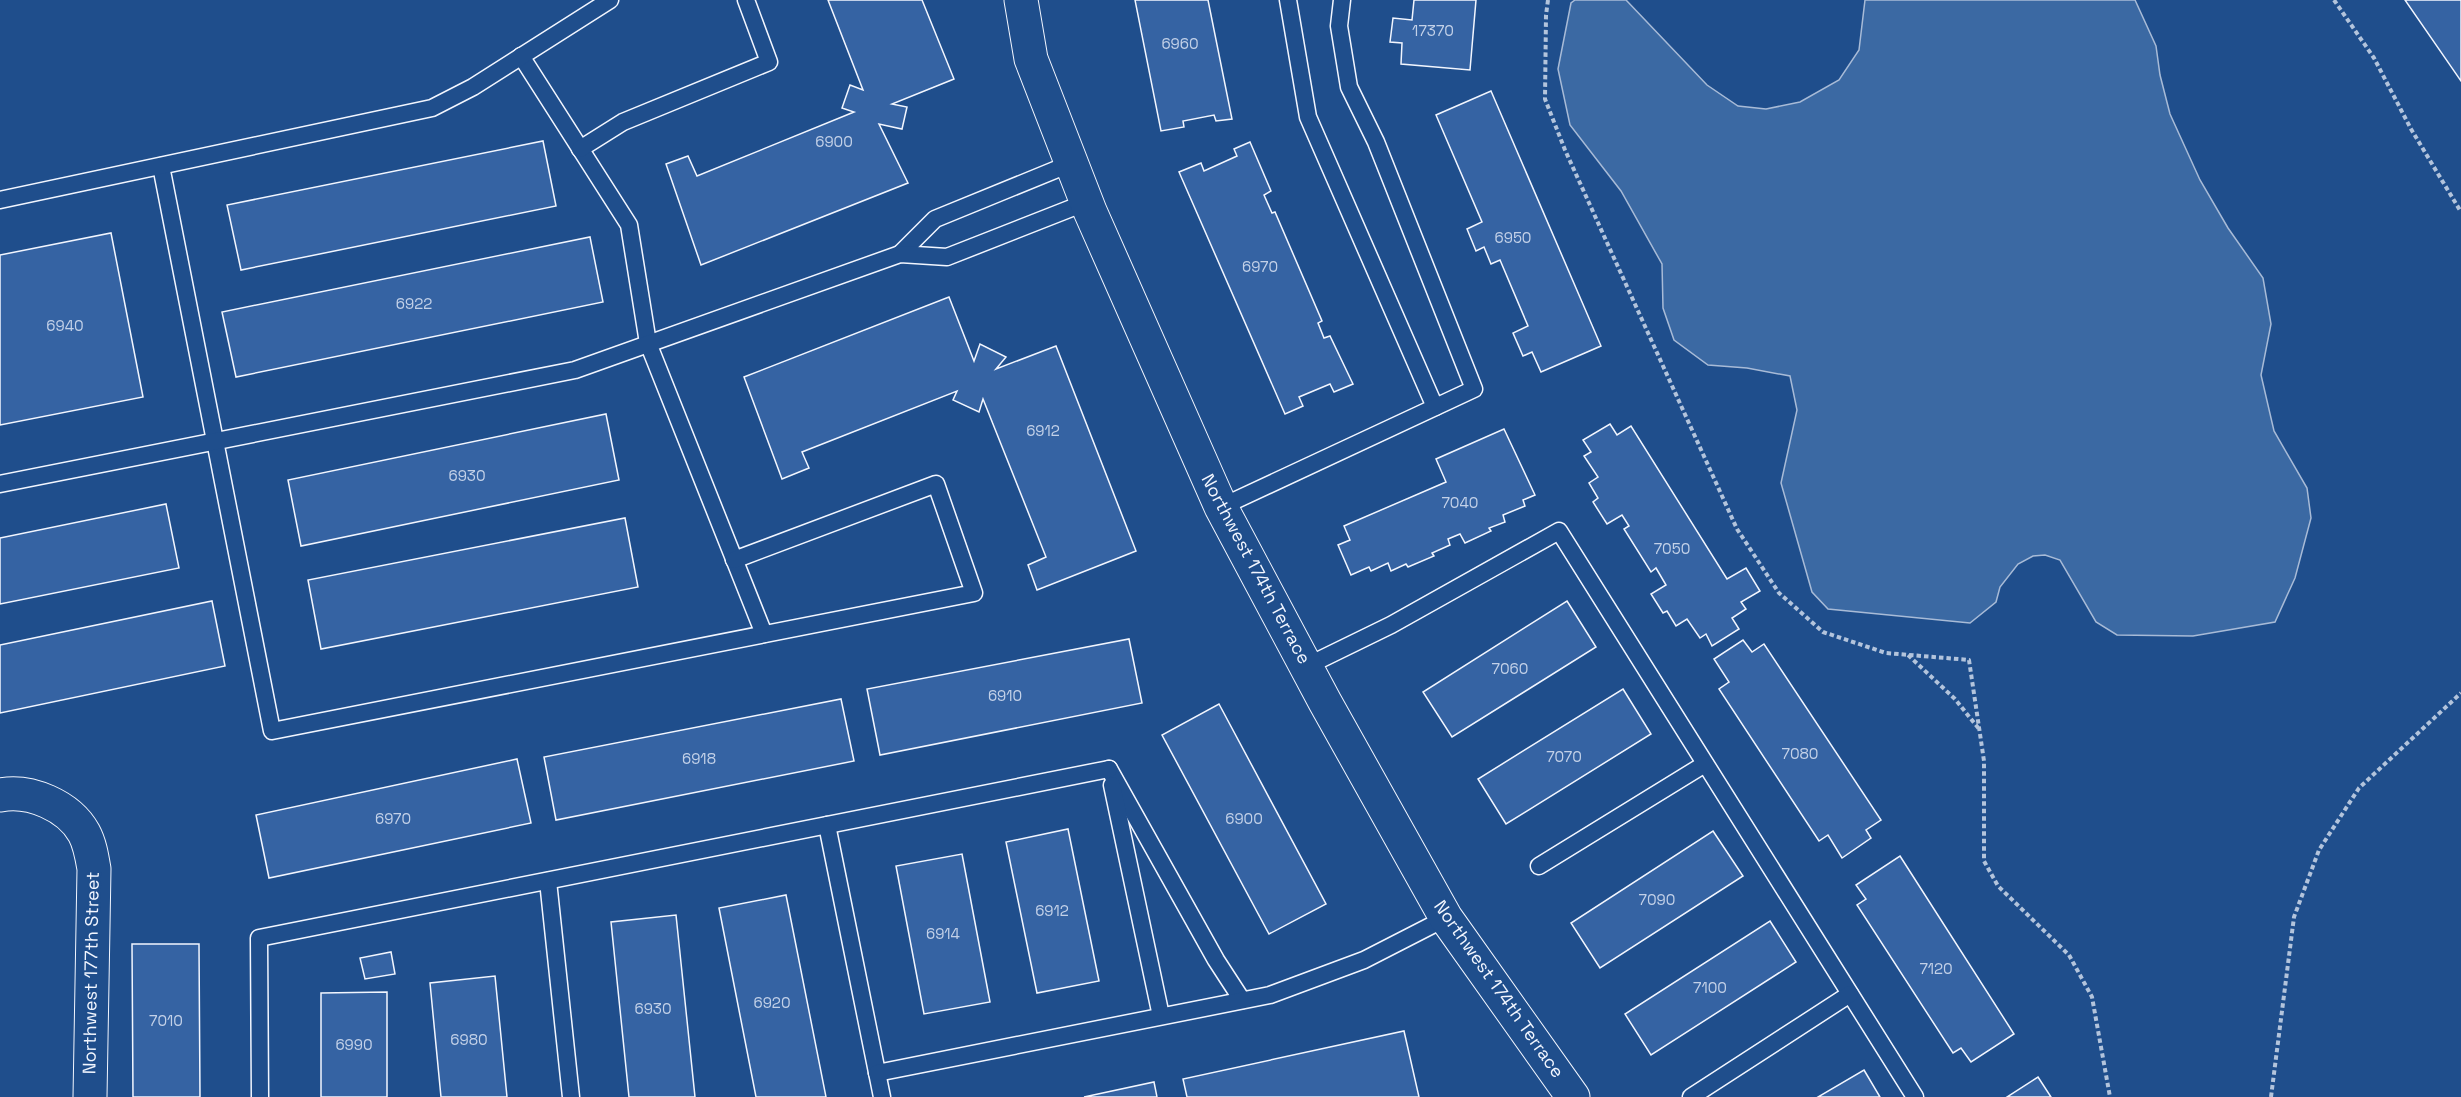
<svg xmlns="http://www.w3.org/2000/svg" width="2461" height="1097" viewBox="0 0 2461 1097" font-family="'Space Grotesk',sans-serif">
<style>
.water{fill:#3b69a3;stroke:#a8bbd7;stroke-width:1.5}
.building{fill:#3563a3;stroke:#f2f6ff;stroke-width:1.5}
.lines{fill:none;stroke-linecap:round;stroke-linejoin:round}
.lane-casing{stroke:#f2f6ff;stroke-width:19}
.street-casing{stroke:#f2f6ff;stroke-width:35}
.secondary-casing{stroke:#f2f6ff;stroke-width:35}
.path{stroke:#b3c4dc;stroke-width:4;stroke-dasharray:4.5 3;stroke-linecap:butt}
.lane{stroke:#1f4e8c;stroke-width:16}
.street{stroke:#1f4e8c;stroke-width:33}
.secondary{stroke:#1f4e8c;stroke-width:33}
.labels{text-anchor:middle;stroke-width:4.5;stroke-linejoin:round;paint-order:stroke}
.number-label{font-size:15px;fill:#c3d1e8}
.street-label{font-size:18px;fill:#f2f6ff;stroke:#1f4e8c}
</style>
<rect width="100%" height="100%" fill="#1f4e8c"/>
<polygon class="water" points="1575,0 1626,0 1707,85 1738,106 1766,109 1800,102 1839,80 1859,50 1865,0 2135,0 2156,46 2160,75 2170,114 2200,180 2228,228 2263,278 2271,324 2261,375 2274,431 2307,488 2311,518 2295,578 2275,622 2193,636 2117,635 2096,622 2060,560 2045,555 2033,556 2018,564 2000,587 1996,602 1970,623 1828,609 1812,592 1781,483 1797,410 1790,376 1747,368 1708,365 1674,340 1663,308 1662,264 1621,191 1570,125 1558,69 1571,3"/>
<g class="building">
<polygon points="828,0 922,0 954,79 892,104 907,107 902,129 879,124 908,183 701,265 666,164 688,156 697,176 854,112 842,108 850,85 863,90"/>
<polygon points="1135,0 1208,0 1232,119 1216,121 1214,115 1183,121 1184,127 1161,131"/>
<polygon points="1414,0 1476,0 1470,70 1401,64 1402,43 1390,42 1393,18 1412,20"/>
<polygon points="2405,0 2461,0 2461,81"/>
<polygon points="1491,91 1601,346 1541,372 1532,352 1523,356 1513,333 1528,326 1500,260 1491,264 1484,247 1476,251 1467,229 1482,222 1436,115"/>
<polygon points="543,141 556,206 241,270 227,205"/>
<polygon points="1250,142 1271,191 1264,195 1272,213 1275,212 1322,321 1318,323 1324,338 1330,336 1353,384 1334,392 1330,384 1299,397 1303,406 1285,414 1179,172 1201,163 1204,171 1237,156 1234,149"/>
<polygon points="111,233 143,397 0,425 0,255"/>
<polygon points="590,237 603,302 236,377 222,312"/>
<polygon points="949,297 974,361 980,344 1006,357 996,369 1056,346 1136,551 1037,590 1028,565 1046,557 983,399 979,412 953,400 957,391 802,452 809,468 782,479 744,377"/>
<polygon points="606,414 619,480 301,546 288,480"/>
<polygon points="1610,424 1617,435 1631,426 1727,579 1746,568 1760,591 1741,602 1746,609 1732,618 1739,629 1712,646 1706,634 1700,638 1687,619 1676,626 1667,611 1663,613 1651,594 1666,585 1656,568 1651,572 1624,529 1629,526 1622,515 1607,524 1593,502 1598,498 1589,483 1598,477 1584,456 1591,452 1583,440"/>
<polygon points="1504,429 1535,495 1523,500 1525,506 1503,515 1505,522 1489,528 1491,531 1465,543 1460,534 1448,539 1450,545 1432,553 1434,556 1408,567 1406,564 1391,571 1388,563 1371,571 1369,567 1351,575 1338,545 1350,540 1344,526 1446,482 1436,459"/>
<polygon points="166,504 179,568 0,604 0,538"/>
<polygon points="625,518 638,587 321,649 308,580"/>
<polygon points="212,601 225,666 0,713 0,645"/>
<polygon points="1567,601 1596,647 1452,737 1423,692"/>
<polygon points="1129,639 1142,703 880,755 867,689"/>
<polygon points="1743,640 1752,652 1764,644 1881,820 1866,830 1871,838 1842,858 1828,835 1819,841 1719,689 1729,682 1714,659"/>
<polygon points="1623,689 1651,734 1506,824 1478,779"/>
<polygon points="841,699 854,761 556,820 544,757"/>
<polygon points="1219,704 1326,904 1269,934 1162,735"/>
<polygon points="517,759 531,823 269,878 256,815"/>
<polygon points="1068,829 1099,981 1037,993 1006,842"/>
<polygon points="1713,831 1743,876 1600,968 1571,923"/>
<polygon points="962,854 990,1002 924,1014 896,866"/>
<polygon points="1900,856 2014,1034 1971,1062 1961,1048 1953,1053 1857,905 1866,899 1856,885"/>
<polygon points="786,895 826,1097 756,1097 719,908"/>
<polygon points="676,915 695,1097 629,1097 611,922"/>
<polygon points="1770,921 1796,962 1651,1055 1625,1014"/>
<polygon points="132,944 199,944 200,1097 133,1097"/>
<polygon points="391,952 395,974 365,979 360,958"/>
<polygon points="495,976 507,1097 441,1097 430,983"/>
<polygon points="387,992 387,1097 321,1097 321,993"/>
<polygon points="1404,1031 1419,1097 1187,1097 1183,1079"/>
<polygon points="1864,1070 1880,1097 1818,1097"/>
<polygon points="2038,1077 2051,1097 2007,1097"/>
<polygon points="1154,1082 1157,1097 1084,1097"/>
</g>
<g class="lines">
<g class="lane-casing">
<g id="lane">
<polyline points="1288,0 1308,117 1435,407"/>
<polyline points="521,56 629,225 648,343 764,634"/>
<polyline points="580,149 623,122 769,62 746,0"/>
<polyline points="161,166 272,731 974,593 936,484 734,560"/>
<polyline points="0,200 432,108 473,87 610,0"/>
<polyline points="900,254 935,219 1072,163"/>
<polyline points="0,484 575,370 900,254 947,257 1087,202"/>
<polyline points="1221,507 1474,389 1376,142 1349,87 1339,26 1342,0"/>
<polyline points="1307,666 1391,625 1559,531 1915,1097"/>
<polyline points="1109,769 1216,960 1242,1000"/>
<polyline points="1112,785 1161,1016"/>
<polyline points="827,825 882,1097"/>
<polyline points="1539,866 1705,764"/>
<polyline points="548,881 571,1097"/>
<polyline points="877,1073 1270,995 1364,960 1446,918"/>
<polyline points="260,1097 259,938 1109,769"/>
<polyline points="1691,1097 1850,994"/>
</g>
</g>
<g class="street-casing">
<path id="street" d="M0,795C30,789 69,806 84,833C90,844 92,857 94,869L90,1097"/>
</g>
<g class="secondary-casing">
<polyline id="secondary" points="1021,0 1031,59 1090,211 1221,507 1325,702 1446,918 1573,1097"/>
</g>
<g class="path">
<polyline points="1548,0 1546,15 1545,99 1565,150 1737,529 1779,593 1823,632 1886,653 1969,660 1984,761 1984,861 1998,886 2069,955 2092,997 2110,1097"/>
<polyline points="2334,0 2374,58 2411,129 2461,212"/>
<polyline points="1908,655 1955,699 1979,729"/>
<polyline points="2271,1097 2294,917 2319,850 2359,788 2461,693"/>
</g>
<use href="#lane" class="lane"/>
<use href="#street" class="street"/>
<use href="#secondary" class="secondary"/>
</g>
<g class="labels">
<g class="number-label">
<text x="1433" y="36">17370</text>
<text x="1180" y="49">6960</text>
<text x="834" y="147">6900</text>
<text x="1513" y="243">6950</text>
<text x="1260" y="272">6970</text>
<text x="414" y="309">6922</text>
<text x="65" y="331">6940</text>
<text x="1043" y="436">6912</text>
<text x="467" y="481">6930</text>
<text x="1460" y="508">7040</text>
<text x="1672" y="554">7050</text>
<text x="1510" y="674">7060</text>
<text x="1005" y="701">6910</text>
<text x="1800" y="759">7080</text>
<text x="1564" y="762">7070</text>
<text x="699" y="764">6918</text>
<text x="393" y="824">6970</text>
<text x="1244" y="824">6900</text>
<text x="1657" y="905">7090</text>
<text x="1052" y="916">6912</text>
<text x="943" y="939">6914</text>
<text x="1936" y="974">7120</text>
<text x="1710" y="993">7100</text>
<text x="772" y="1008">6920</text>
<text x="653" y="1014">6930</text>
<text x="166" y="1026">7010</text>
<text x="469" y="1045">6980</text>
<text x="354" y="1050">6990</text>
</g>
<g class="street-label">
<text transform="translate(1256 569) rotate(62)" y="6">Northwest 174th Terrace</text>
<text transform="translate(91 973) rotate(-89)" y="6">Northwest 177th Street</text>
<text transform="translate(1499 989) rotate(55)" y="6">Northwest 174th Terrace</text>
</g>
</g>
</svg>
